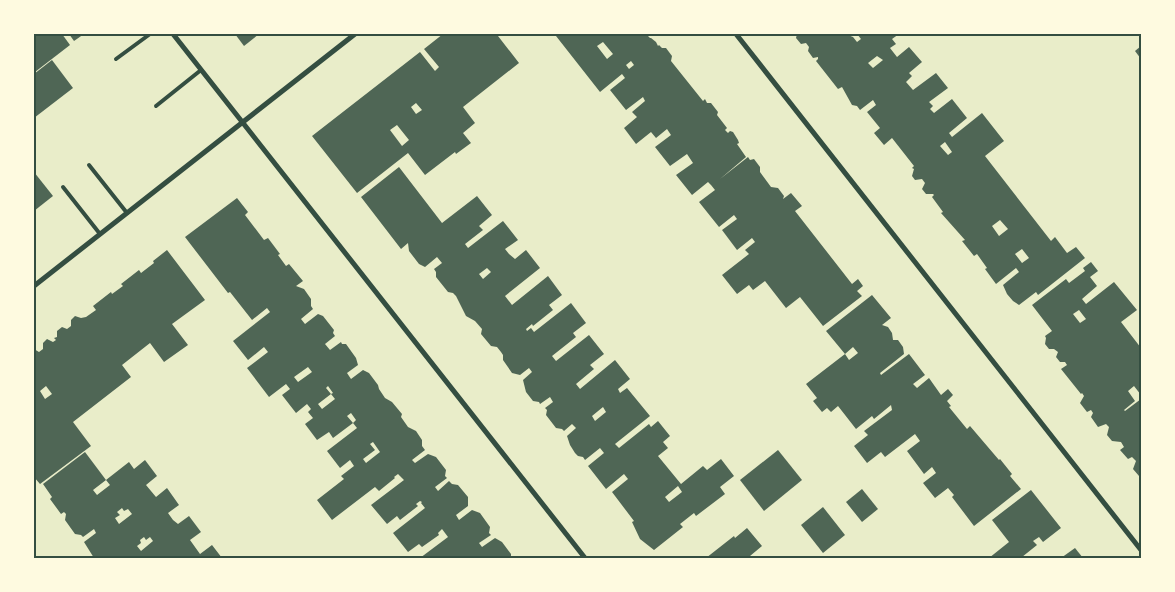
<svg xmlns="http://www.w3.org/2000/svg" width="1175" height="592" viewBox="0 0 1175 592" font-family="Signika,sans-serif">
<style>
.building{fill:#4f6655;fill-rule:evenodd}
.lines{fill:none;stroke-linecap:round;stroke-linejoin:round}
.service{stroke:#344e41;stroke-width:4}
.minor{stroke:#344e41;stroke-width:5}
.neatline{fill:none;stroke:#344e41;stroke-width:2}
</style>
<rect width="100%" height="100%" fill="#e9edc9"/>
<g class="building">
<polygon points="34,34 62,34 70,45 35,72"/>
<polygon points="69,34 84,34 74,41"/>
<polygon points="235,34 259,34 244,46"/>
<path d="M443,34H501L498,36L519,63L463,107L475,123L463,133L471,143L456,154L455,152L425,175L408,153L357,193L312,136L420,52L435,71L439,67L424,49ZM416,103L422,110L416,114L411,107ZM397,125L409,140L402,146L390,130Z"/>
<path d="M559,34H646L650,38H651L656,42L658,46L659,45L662,48H666L672,56L671,61L703,101L705,99L707,103H711L718,112L717,115L727,128L725,130L728,133L730,131L733,132L738,140L739,143L737,144L746,157L720,179L748,157L750,160L754,159L760,167V172L771,187L778,188L784,196L783,199L791,193L802,206L795,211L852,284L858,279L863,286L857,291L862,296L823,326L800,297L786,308L765,281L753,290L749,285L737,294L722,275L749,254L745,250L755,242L752,238L737,250L722,230L737,219L734,215L719,227L699,202L715,190L711,185L708,182L692,195L676,175L693,163L687,154L670,166L655,147L671,135L667,129L656,138L651,132L636,144L624,128L637,117L632,112L645,101L643,97L626,110L610,90L625,78L622,74L600,92L556,36ZM603,42L613,54L607,59L597,46ZM631,61L634,65L629,69L626,65Z"/>
<path d="M797,34H850L848,35L853,37L857,42L861,39L857,34H899L892,39L896,44L890,48L897,57L909,47L922,62L909,73L912,76L906,82L913,90L936,73L948,88L929,102L933,106L930,109L934,113L952,99L967,118L949,133L952,137L982,113L1004,141L985,156L1051,241L1055,237L1067,253L1076,247L1085,258L1038,295L1036,292L1019,305L1013,301L1007,294L1003,285L1019,272L1016,268L996,284L985,269L987,268L977,254L974,256L962,241L965,240L941,213L943,212L932,197L934,195L933,194H926L922,189L925,183L922,179L915,180L912,176L914,169L912,168L914,166L892,138L884,145L874,133L880,128L867,112L876,105L873,100L860,110L857,106L852,105L842,87L838,89L816,61L818,59V57L813,58L808,51L809,47L806,43L801,44L796,38ZM877,56L883,60L873,68L868,63ZM945,142L952,152L948,155L940,146ZM1000,220L1008,229L999,236L992,226ZM1022,249L1029,258L1022,263L1015,254Z"/>
<polygon points="1141,46 1141,59 1135,51"/>
<polygon points="52,60 73,88 34,118 34,74"/>
<path d="M399,167L442,223L477,196L492,215L479,226L483,230L465,244L468,248L503,221L518,240L505,249L509,254L515,259L526,250L540,268L505,296L512,305L548,276L562,295L549,305L553,310L533,326L532,324L526,329L527,331L531,328L534,332L571,303L586,323L573,333L576,337L552,356L556,361L589,335L604,354L590,365L594,369L576,384L580,389L615,360L630,379L618,389L620,393L627,388L650,416L615,444L619,448L649,424L651,427L658,421L670,436L663,442L668,448L658,456L681,484L703,466L707,470L721,459L734,476L720,487L725,494L696,516L694,513L680,524L683,527L654,550L640,539L632,522L634,521L612,492L628,479L624,474L606,489L588,466L604,453L600,448L585,460L583,457L578,456L575,453L570,445L567,436L576,428L572,424L564,431L562,429L556,428L546,415L547,410L545,408L553,402L550,397L540,404L539,402L533,401L526,392L523,380L532,372L529,368L520,375L512,373L503,360V355L501,352L497,347L491,346L481,334L482,329L475,321L466,316L456,296L453,293L448,292L436,277V272L434,269L442,263L437,257L425,267L419,264L409,251L408,243L401,249L361,197ZM487,268L491,272L483,279L479,274ZM603,407L606,412L595,421L592,416ZM678,486L682,492L669,502L665,497Z"/>
<polygon points="34,172 53,196 34,211"/>
<path d="M237,198L248,212L245,215L264,240L268,238L280,254L278,255L286,266L289,264L303,281L296,286L304,289L311,299V306L313,309L301,319L305,324L318,314L323,316L334,330L333,333L335,336L325,344L330,350L341,342L342,344H346L356,358L358,365L347,373L351,379L363,370L369,373L378,385L379,389L385,398L392,402L402,414L401,417L408,427L416,431L422,440V446L425,450L412,460L415,463L428,454L436,457L446,470L445,476L447,478L435,487L438,491L449,481L452,484L458,485L468,497V506L456,515L459,520L472,510L480,513L490,527L489,533L491,535L479,543L482,547L495,538L502,542L511,554V558H466L465,557L464,558H420L448,537L442,529L438,533L439,535L422,547L419,544L408,552L393,533L425,508L421,503L422,502L420,501L416,504L418,506L400,520L397,516L387,524L371,505L404,480L398,474L394,477L395,478L379,491L375,487L332,520L317,500L344,479L341,476L354,466L350,460L340,468L327,451L357,428L353,423L356,420L351,413L347,416L353,423L333,438L329,432L317,440L305,424L313,418L308,412L311,409L307,404L296,413L282,395L290,389L286,384L269,397L247,368L268,352L264,347L248,360L233,341L270,312L267,308L252,320L230,292L228,293L185,237ZM308,367L312,372L298,382L294,377ZM328,386L333,393L331,394L335,399L322,409L318,404L331,394L326,388ZM373,442L380,452L366,463L363,459L375,450L370,444Z"/>
<path d="M167,250L205,300L172,324L188,345L164,362L150,343L122,365L131,377L73,422L91,446L40,484L34,477V349L39,352L43,349V343L47,339L53,342L56,340L54,338L57,337V331L62,327L67,329L71,326V320L75,316L81,318L86,317L96,310L93,306L111,292L112,294L123,286L121,284L139,270L141,273L154,263L153,261ZM46,386L52,394L45,399L40,391Z"/>
<path d="M1091,262L1098,271L1090,277L1097,286L1082,299L1086,304L1114,282L1137,310L1121,322L1141,348V395L1134,386L1128,391L1135,401L1124,410L1125,411L1141,399V476H1139L1133,469L1136,461L1132,457L1128,459L1120,450L1124,447L1121,442L1112,441L1107,435L1109,427L1106,424L1098,427L1091,417L1093,413L1091,410L1087,412L1080,403L1084,396L1082,393L1081,394L1061,369L1067,365L1065,362H1060L1056,357L1058,352L1054,349H1049L1045,344L1046,338L1045,336L1052,331L1032,305L1066,279L1069,283L1085,271L1083,268ZM1079,310L1086,319L1080,323L1073,314Z"/>
<polygon points="872,295 891,318 882,325 888,327 892,333 893,340 898,340 903,347 904,354 880,373 881,375 909,354 925,375 913,384 917,388 929,378 941,395 948,389 953,395 947,401 951,406 949,407 967,429 970,426 999,460 1000,459 1012,474 1010,476 1021,489 974,526 952,497 954,495 948,488 935,498 923,483 936,473 932,467 924,474 907,451 920,441 915,434 885,457 881,452 867,463 854,446 868,435 864,431 892,410 891,405 874,419 872,416 856,429 838,406 831,412 827,408 822,412 813,401 817,398 806,384 845,354 849,360 858,353 853,347 845,354 826,331"/>
<polygon points="778,450 802,480 764,511 740,480"/>
<path d="M85,452L106,480L93,490L97,495L110,485L106,480L129,462L134,469L145,460L157,476L146,485L156,497L167,488L179,505L168,513L173,520L178,524L189,516L201,532L190,540L200,554L212,545L222,558H116L115,557L112,558H94L84,542L96,533L94,529L83,537L81,535L75,534L65,520L66,514L64,512L61,514L50,499L52,497L43,484ZM122,508L124,511L128,509L132,514L119,524L115,518L120,515L117,512ZM144,537L146,540L150,537L153,541L141,551L137,546L141,543L140,540Z"/>
<polygon points="862,489 878,509 862,522 846,502"/>
<polygon points="1031,490 1061,528 1043,542 1039,537 1033,541 1037,545 1022,557 1023,558 989,558 1009,542 992,520"/>
<polygon points="823,507 845,535 823,553 801,525"/>
<polygon points="747,528 762,546 750,556 749,558 706,558 734,536 735,538"/>
<polygon points="1075,548 1083,558 1061,558"/>
</g>
<g class="lines">
<g class="service">
<polyline points="116,59 150,34"/>
<polyline points="156,106 201,70"/>
<polyline points="89,165 127,213"/>
<polyline points="63,187 100,234"/>
</g>
<g class="minor">
<polyline points="173,34 585,558"/>
<polyline points="736,34 1141,550"/>
<polyline points="34,286 355,34"/>
</g>
</g>
<rect width="1175" height="592" fill="none" stroke="#fefae0" stroke-width="70"/>
<rect x="35" y="35" width="1105" height="522" class="neatline"/>
</svg>
